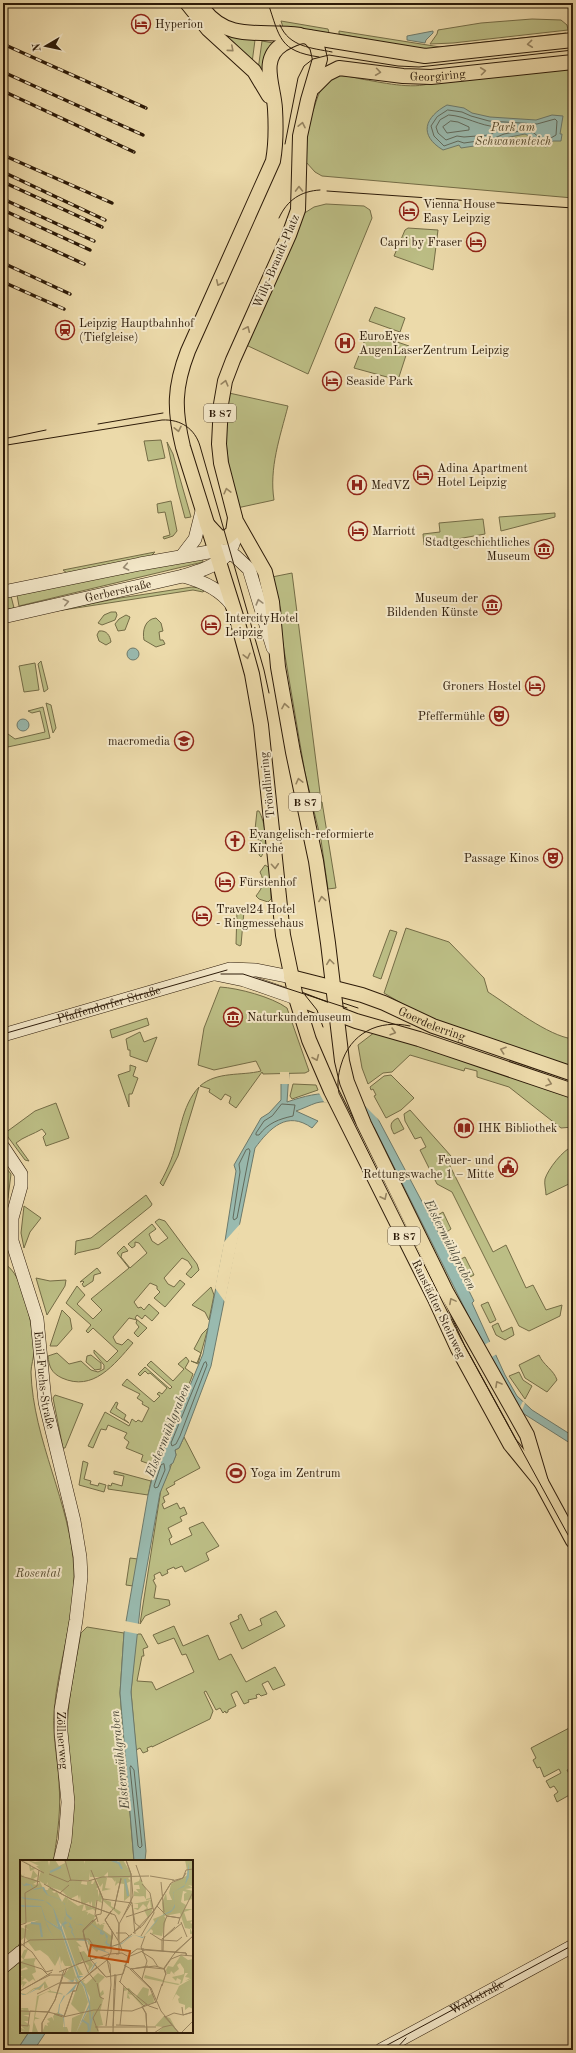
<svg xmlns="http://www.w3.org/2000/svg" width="576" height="2053" viewBox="0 0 576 2053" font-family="'Old Standard TT',serif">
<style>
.green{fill:#bcbe85;stroke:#746c46}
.water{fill:#99baaf;stroke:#6d7a6c}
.pier{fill:#ecdaaa}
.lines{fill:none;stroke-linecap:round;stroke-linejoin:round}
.shore{stroke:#626a5c;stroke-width:1}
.secondary-casing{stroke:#2c1a08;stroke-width:14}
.primary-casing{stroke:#2c1a08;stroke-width:16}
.secondary{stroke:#f3e7c8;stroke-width:13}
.primary{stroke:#ecdaaa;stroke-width:14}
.tram{stroke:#2c1a08;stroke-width:1}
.rail-casing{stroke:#2c1a08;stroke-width:3.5}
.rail{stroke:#f3e7c8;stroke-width:2;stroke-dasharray:6;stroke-linecap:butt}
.oneway{stroke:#968461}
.oneway2{stroke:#998b72}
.labels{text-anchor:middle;stroke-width:4;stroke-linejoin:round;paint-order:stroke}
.shield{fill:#f3e7c8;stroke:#685842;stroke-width:1}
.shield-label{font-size:11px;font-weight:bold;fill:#2c1a08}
.poi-label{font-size:12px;fill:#2c1a08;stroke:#f3e7c8;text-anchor:start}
.street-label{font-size:12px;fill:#2c1a08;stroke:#f3e7c8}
.park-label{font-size:12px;font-style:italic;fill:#574b2e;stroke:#f3e7c8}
.water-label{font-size:13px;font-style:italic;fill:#4d4a3a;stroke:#f3e7c8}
.inset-river{fill:none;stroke:#99baaf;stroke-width:2}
.inset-road{fill:none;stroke:#9f8d69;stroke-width:1}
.view{fill:#cc500b;fill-opacity:0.15;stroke:#cc500b;stroke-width:2}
.inset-edge{fill:none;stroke:#2c1a08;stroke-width:2}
</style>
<rect width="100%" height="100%" fill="#ecdaaa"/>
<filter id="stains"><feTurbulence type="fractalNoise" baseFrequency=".005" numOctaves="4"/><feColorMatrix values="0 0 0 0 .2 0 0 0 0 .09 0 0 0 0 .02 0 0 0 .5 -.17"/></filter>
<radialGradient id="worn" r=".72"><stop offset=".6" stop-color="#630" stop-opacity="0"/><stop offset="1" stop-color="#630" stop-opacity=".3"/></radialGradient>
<g class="green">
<polygon points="532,19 561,20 567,25 568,30 453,43 430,44 437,34 438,30 481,23"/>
<polygon points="281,21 328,29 329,33 283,27"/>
<polygon points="339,31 440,47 566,33 568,35 428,51 339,34"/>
<polygon points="227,36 255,40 252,63 225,37"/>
<polygon points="262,41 273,43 264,72 258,70"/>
<path d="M573,68V198L322,176L315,172L306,162C305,143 308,123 315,105C318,95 323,81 333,77C341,74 353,77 361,79C380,82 413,90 431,83Z"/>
<polygon points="326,204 364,206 370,210 372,218 308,374 246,345 303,214 314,207"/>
<polygon points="408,228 438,230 433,270 394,256 405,230"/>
<polygon points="375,307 405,318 400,332 369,321"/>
<polygon points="368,332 409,346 398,380 354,368"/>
<path d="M229,393L288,406C280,437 269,468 274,500L237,508L231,484L225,435Z"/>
<polygon points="161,440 165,458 148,461 144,441"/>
<polygon points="167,442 173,454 191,517 185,518 177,488"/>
<polygon points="171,501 177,531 173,536 164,539 163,537 170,535 165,512 158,513 157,504"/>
<polygon points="555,513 555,517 501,531 499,517"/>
<polygon points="483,519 485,534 424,545 423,534 440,532 439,523"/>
<polygon points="155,552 151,556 67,573 63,570"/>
<polygon points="202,557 203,562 19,606 17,595"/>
<polygon points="292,573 320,793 310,794 305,773 281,632 281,611 272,577"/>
<polygon points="192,587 206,589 203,592 193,590 50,612 120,598"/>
<polygon points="11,596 14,608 3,610 3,598"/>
<polygon points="111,612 116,612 117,615 115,620 102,625 98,623 104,615"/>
<polygon points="126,615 130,617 125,630 118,631 115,624 119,619"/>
<path d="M156,618L161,623L163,631L159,632L160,640H163L165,644L156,647L144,640C142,631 145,619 156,618Z"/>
<path d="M99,631C107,630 110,636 111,642L106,645L99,641L97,635Z"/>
<polygon points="41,661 48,689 44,692 38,664"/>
<polygon points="35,663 39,690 24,692 19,666"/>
<polygon points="46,703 51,705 56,728 53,733"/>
<polygon points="43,707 50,738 3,748 3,741 8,734 15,739 45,732 40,711 32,713 28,711"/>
<polygon points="322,802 336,888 328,889 321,840 312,803"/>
<path d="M257,811H259C265,822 269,846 261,857L259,855L261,840L254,839Z"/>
<path d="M265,865L270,868L271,899L268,902L259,899L256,896C263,887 265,882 260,872Z"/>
<polygon points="239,909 244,911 241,945 240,946 236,944 237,911"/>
<path d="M406,928L449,942L484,978L488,992C510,1006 548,1036 573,1039V1069L423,1016L384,993Z"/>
<polygon points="390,930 397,932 381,979 373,976"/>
<path d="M220,987C238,988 272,997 287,1008L309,1071L305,1073L263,1074L262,1072L236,1108L229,1103L231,1097L225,1094L221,1100L209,1092L210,1089L200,1086C217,1071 242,1076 261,1071L256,1061L214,1070L198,1065L204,1028Z"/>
<polygon points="147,1018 149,1025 112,1038 110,1030"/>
<polygon points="140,1032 144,1042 157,1037 147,1062 130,1056 130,1050 128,1050 126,1039"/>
<polygon points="375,1032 573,1097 573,1127 561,1128 509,1087 477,1077 477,1071 465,1068 464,1071 410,1055 392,1072 383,1073 368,1084 362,1068 358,1045"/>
<polygon points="130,1065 136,1067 133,1076 138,1078 132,1094 129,1094 129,1107 118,1075 130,1071"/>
<polygon points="391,1075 414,1098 401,1110 386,1118 374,1096 376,1095 373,1089 371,1090 370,1087 384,1076"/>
<polygon points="293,1084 316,1085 318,1090 292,1099 290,1096"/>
<path d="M199,1087L178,1156L163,1186L160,1183C164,1176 168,1168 171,1160C180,1136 181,1106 199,1087Z"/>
<path d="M56,1103L69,1138L46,1146L43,1137L46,1134L42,1129C34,1134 23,1137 16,1143L29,1161L25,1160L5,1133L35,1111Z"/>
<polygon points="410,1110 451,1156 447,1160 493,1252 506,1245 526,1288 533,1285 546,1310 562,1305 560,1316 529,1331 519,1326 452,1192 437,1184 420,1150 426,1147 421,1137 415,1139 405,1121 404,1114"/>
<path d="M398,1118L404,1129L394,1134C390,1127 389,1122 398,1118Z"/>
<path d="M573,1146V1182L546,1195C546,1190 544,1184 545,1179C548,1169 563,1150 573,1146Z"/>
<polygon points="3,1164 11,1174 8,1198 3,1208"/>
<polygon points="146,1195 152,1204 151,1206 99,1248 77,1253 75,1255 76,1241 91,1238"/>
<polygon points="24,1206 41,1218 30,1232 24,1248 21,1233"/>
<polygon points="443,1212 451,1229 445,1233 436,1216"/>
<path d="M159,1219L165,1221L197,1264L199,1270L191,1278L186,1274L192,1267L188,1261L182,1258L164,1278L168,1284L174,1287L180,1280L185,1284L165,1307L154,1298L160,1292L157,1289V1286L150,1283L134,1302L138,1308L141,1307L144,1310L149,1304L159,1313L152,1321L145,1315L142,1319L137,1315L135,1318L147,1328L138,1337L134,1333L139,1327L136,1323L137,1320L129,1318L113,1337L116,1343L122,1345L128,1339L133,1343C114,1365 93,1392 62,1378C51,1373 49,1366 48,1356L57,1353L69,1364L81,1361L91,1370L98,1372L104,1369V1365L94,1353V1350L107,1362L118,1351L93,1328L88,1333L86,1331L91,1325L66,1303L77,1286L85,1295L77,1304L93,1319L102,1310L91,1299L129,1268L117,1253L124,1246L128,1251L122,1253L121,1257L130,1268L147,1253L139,1243L135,1242V1246L132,1248L128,1244L152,1224L156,1229L149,1234L152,1241L158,1245L168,1238L155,1222Z"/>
<path d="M3,1252L4,1264C24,1272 33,1330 34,1350C34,1358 31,1365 31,1372C33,1441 71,1503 74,1571C75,1618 58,1664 54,1711C52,1736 58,1759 59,1784C61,1808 58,1832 54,1857L53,1861H21V1941L17,1948L3,1958Z"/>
<polygon points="465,1257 474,1275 468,1278 459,1260"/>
<polygon points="97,1268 101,1273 94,1275 93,1281 84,1287 82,1284 84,1282 83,1281 80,1282"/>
<polygon points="36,1278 50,1281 66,1280 65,1286 47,1315"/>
<polygon points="211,1287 214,1295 209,1320 205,1312 192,1305"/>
<polygon points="488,1302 496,1320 490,1323 481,1305"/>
<polygon points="62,1310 70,1318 72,1329 57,1346 50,1346"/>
<polygon points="498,1323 502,1332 512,1327 514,1335 505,1340 496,1335 492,1326"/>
<polygon points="208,1328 198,1364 191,1361 197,1363 201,1353 194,1349 202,1334"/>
<polygon points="91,1355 101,1363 101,1369 95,1370 86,1362 87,1356"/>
<path d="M539,1355C543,1365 554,1370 557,1380L547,1392L525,1378L519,1365Z"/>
<polygon points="186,1357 189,1361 185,1368 193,1374 153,1475 152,1465 141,1461 143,1455 126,1448 129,1442 124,1438 127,1433 108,1425 106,1430 101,1429 93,1448 88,1446 105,1412 129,1426 132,1419 136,1422 138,1420 142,1422 149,1408 142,1404 143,1402 137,1398 140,1394 122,1385 127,1379 154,1402 160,1396 157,1394 159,1392 162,1394 167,1388 150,1373 148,1374 145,1371 140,1376 138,1374 145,1367 170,1389 172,1387 147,1365 151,1361 173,1381 184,1369 178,1364"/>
<polygon points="519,1372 523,1380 532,1386 525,1399 509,1376"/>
<polygon points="55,1395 83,1404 65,1448 63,1448 53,1398"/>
<polygon points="116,1402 118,1403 116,1408 126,1415 124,1419 129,1423 110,1412"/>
<path d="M184,1437L200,1468L174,1482L175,1484L166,1489L169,1494L163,1497L165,1502L162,1504L164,1509L177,1503L180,1509L184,1507L187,1514L180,1517L182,1521L168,1528L172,1537L169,1539L171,1545L192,1535L189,1528L203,1522L219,1546L206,1553L209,1560L185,1572L182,1566L175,1569L174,1567L167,1570L168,1573L162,1576L160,1572L154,1575L155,1579L153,1580L156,1586L154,1598L169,1600L170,1605L145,1616L140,1624L161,1489C167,1477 170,1466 176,1455L175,1450L179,1448Z"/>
<polygon points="83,1461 88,1463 84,1479 91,1481 90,1484 98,1486 99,1483 106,1485 104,1492 79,1485"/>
<polygon points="114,1471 151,1481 148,1495 108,1489 108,1485 111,1486 112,1483 122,1486 124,1476 114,1474"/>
<polygon points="130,1558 138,1559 133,1586 126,1585"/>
<polygon points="276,1611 285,1626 242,1649 230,1623 239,1619 238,1616 241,1614 249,1631 262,1625 260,1619"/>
<polygon points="174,1626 183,1646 208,1635 219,1660 231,1654 246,1682 275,1667 285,1685 273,1690 268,1681 262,1684 267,1694 261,1696 259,1694 256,1695 257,1698 248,1700 249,1702 244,1704 237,1691 231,1694 236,1706 228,1710 228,1712 226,1713 225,1711 223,1713 220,1708 216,1710 206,1691 204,1692 213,1711 210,1719 152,1747 152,1746 147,1748 148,1751 143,1753 140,1748 136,1750 131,1692 136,1634 141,1634 148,1647 143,1649 144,1656 142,1656 137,1681 152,1682 156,1690 194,1672 186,1654 182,1655 174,1638 158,1644 153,1635"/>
<path d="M87,1627L124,1633L120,1693L134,1861H67C76,1818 67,1779 67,1736C67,1701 75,1667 81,1633Z"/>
<polygon points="573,1726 573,1767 567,1770 573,1781 573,1793 557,1802 554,1795 558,1792 554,1786 550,1788 546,1781 561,1773 559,1769 544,1777 540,1767 537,1768 533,1760 536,1758 531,1748"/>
<polygon points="21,1961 21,2032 29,2032 17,2050 3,2050 3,1974"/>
</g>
<g class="water">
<polygon points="433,31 433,33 426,40 425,43 407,40 407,36"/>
<path d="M447,105L464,108L472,113L490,117L536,120L552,115L563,116L560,134H562L561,141H553L548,146L545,147L538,141L525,134L505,138L494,143L461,148L459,145L443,150C418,135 425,117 447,105Z"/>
<circle cx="133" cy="654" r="6"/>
<circle cx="23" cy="725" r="6"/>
<path d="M281,1073H289L287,1102C321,1090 350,1087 377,1117L461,1275L474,1301L472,1303L505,1375L517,1396L532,1410L573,1436V1445L521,1412L476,1331L374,1127C361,1112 337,1097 316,1103C310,1105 302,1109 296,1111L318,1121L312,1128C287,1110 270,1128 255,1148L211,1366L184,1437L179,1448L175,1450L176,1455L173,1463L170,1465V1469L160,1493L141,1600L131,1692L146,1851L145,1861H134L120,1693L124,1633L148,1495L153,1475L203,1354L225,1241L236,1171L234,1165L261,1118L269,1113L281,1100Z"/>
<polygon points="29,2032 46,2032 34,2050 17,2050"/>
</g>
<g class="pier">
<rect x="280" y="1072" width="9" height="12"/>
<polygon points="336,1092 347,1095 363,1104 366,1103 376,1112 380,1121 364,1105 374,1127 352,1109 342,1105 324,1102 319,1093"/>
<polygon points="241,1223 227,1291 225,1302 215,1288 221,1258 224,1242"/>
<polygon points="476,1331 484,1345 491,1341 497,1354 490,1358 519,1409 523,1401 525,1403 521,1413 510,1400 498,1379"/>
<polygon points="125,1621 140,1624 138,1634 123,1631"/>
</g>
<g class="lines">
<g class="shore">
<polygon points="448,110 462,112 471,116 489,121 537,124 555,119 557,121 556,135 544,142 534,133 525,130 504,134 492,139 464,143 458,141 444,146 434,136 431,126 437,117"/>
<path d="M449,115C466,116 479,126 498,127L499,129L490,135L464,137L457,136L446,140L438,133L436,127L440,120Z"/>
<polygon points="451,121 458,122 469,127 469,130 447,133 443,127"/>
<path d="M282,1104L295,1105L293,1116C279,1119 268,1123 259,1135H256V1133L264,1121L272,1116Z"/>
<polygon points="249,1149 250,1151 237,1218 234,1220 233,1218 240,1172 239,1164 246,1150"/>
<polygon points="206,1362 207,1365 180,1436 176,1444 172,1446 171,1443 204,1363"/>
<polygon points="164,1464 165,1470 158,1487 155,1488 154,1486 161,1465"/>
<polygon points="131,1766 134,1770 142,1846 140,1848 138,1846 130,1768"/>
</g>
<g class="secondary-casing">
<g id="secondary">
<polyline points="182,556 195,539 202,511"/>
<path d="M183,576C202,581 220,589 232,605"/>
<polyline points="3,592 140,564 220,550 235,556 249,569 273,648"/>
<path id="s1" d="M3,617L183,576C215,566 238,559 236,521"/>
<polyline points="215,974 244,980 296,998"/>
<path id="s2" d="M3,1035L230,969L256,970L291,977"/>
<path id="s3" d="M3,1147L21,1174V1186L12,1218V1241L37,1319L45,1402L74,1521L80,1557L81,1577L76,1620L61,1710V1732L68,1802L65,1840L60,1861"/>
<polyline points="3,1967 21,1952"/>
<polyline points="381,2050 573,1946"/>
</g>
</g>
<g class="primary-casing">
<g id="primary">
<polyline points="187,3 208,29 254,71 269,96"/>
<path d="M204,10C230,43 263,29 300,35"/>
<polyline points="309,37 317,46 320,59 308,100 300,136 298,210 289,235 233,360 225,381 221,404 219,444 221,463 236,521 265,572 272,602 278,667 293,752 316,861 328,943 342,1061 347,1082 364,1124 447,1293 527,1435 541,1482 573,1541"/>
<path id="s4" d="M314,87L327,74L339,68L403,76L431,77L573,62"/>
<polyline points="207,524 219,537 226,538 233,532 235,518"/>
<path id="s5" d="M291,977L362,995L384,1003L433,1026L573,1074"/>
<polyline points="296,998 356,1021 419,1039 573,1091"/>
<path d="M541,1482L510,1444L458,1349L435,1299L331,1091L309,1040L296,998L283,935L261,725L252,674L236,616L183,447C174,410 174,387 188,351L273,161C276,144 276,126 275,109C274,86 259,59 283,44C290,40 296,37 303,36L425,56L573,40"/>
</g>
</g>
<use href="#secondary" class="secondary"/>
<use href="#primary" class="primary"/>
<g class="tram">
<path d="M268,3C280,38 279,51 319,57"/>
<path d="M280,25C289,47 312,48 332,52"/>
<polyline points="285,144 298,78 304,66 313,59 329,55 398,66 419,67 573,50"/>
<polyline points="327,191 573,208"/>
<path d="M279,218C287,200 301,191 320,190"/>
<polyline points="98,424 163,413"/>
<polyline points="3,439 46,430"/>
<path d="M7,445L162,420C181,419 195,429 200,446L264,670L269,693"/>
<polyline points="221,974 243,974 347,1008"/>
<polyline points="305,995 317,1010 323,1027"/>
<polyline points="343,1003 358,1008"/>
<path d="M410,1026C379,1019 350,1033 341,1065C338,1075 337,1084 339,1093L461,1339L573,1544"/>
<polyline points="3,1034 227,970"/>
<path id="s6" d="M378,2050L573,1945"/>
<polyline points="395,2050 406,2038"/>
</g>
<g class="rail-casing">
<g id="rail">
<polyline points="3,44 146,108"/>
<polyline points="3,72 143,135"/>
<polyline points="3,91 134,152"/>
<polyline points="3,155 112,203"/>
<polyline points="3,172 105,220"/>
<polyline points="3,182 102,227"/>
<polyline points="3,199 94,241"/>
<polyline points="3,210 90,250"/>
<polyline points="3,227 84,264"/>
<polyline points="3,263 70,294"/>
<polyline points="3,282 64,309"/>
</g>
</g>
<use href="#rail" class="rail"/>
</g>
<defs><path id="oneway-chevron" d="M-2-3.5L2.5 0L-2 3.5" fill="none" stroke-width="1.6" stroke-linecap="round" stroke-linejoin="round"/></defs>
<g class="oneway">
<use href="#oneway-chevron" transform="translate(530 44) rotate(174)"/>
<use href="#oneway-chevron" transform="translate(231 49) rotate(41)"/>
<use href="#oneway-chevron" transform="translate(483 71) rotate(-7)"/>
<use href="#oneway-chevron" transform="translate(378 72) rotate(8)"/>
<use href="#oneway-chevron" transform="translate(302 125) rotate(-78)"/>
<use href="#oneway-chevron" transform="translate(299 189) rotate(-91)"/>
<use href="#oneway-chevron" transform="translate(219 283) rotate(115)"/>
<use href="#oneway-chevron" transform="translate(247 329) rotate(-66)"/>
<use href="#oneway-chevron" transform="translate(225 383) rotate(-75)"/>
<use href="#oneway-chevron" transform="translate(178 429) rotate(78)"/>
<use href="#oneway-chevron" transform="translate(227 491) rotate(-104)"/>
<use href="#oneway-chevron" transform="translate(247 656) rotate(76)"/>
<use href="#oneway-chevron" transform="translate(285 706) rotate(-100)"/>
<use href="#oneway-chevron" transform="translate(299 781) rotate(-104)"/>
<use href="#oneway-chevron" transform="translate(275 866) rotate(86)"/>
<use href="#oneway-chevron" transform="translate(322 899) rotate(-99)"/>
<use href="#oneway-chevron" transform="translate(330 962) rotate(-97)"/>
<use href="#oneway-chevron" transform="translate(393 1032) rotate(16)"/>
<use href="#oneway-chevron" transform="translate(503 1050) rotate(-161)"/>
<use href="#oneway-chevron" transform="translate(316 1058) rotate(67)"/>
<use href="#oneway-chevron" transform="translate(549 1083) rotate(19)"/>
<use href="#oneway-chevron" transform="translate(384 1197) rotate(64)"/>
<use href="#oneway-chevron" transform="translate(452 1301) rotate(-118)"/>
<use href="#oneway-chevron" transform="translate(498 1384) rotate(-119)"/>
</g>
<g class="oneway2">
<use href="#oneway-chevron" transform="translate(126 567) rotate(169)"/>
<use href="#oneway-chevron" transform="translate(66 602) rotate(-13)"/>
<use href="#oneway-chevron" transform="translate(259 602) rotate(-105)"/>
</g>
<defs>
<g id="hotel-ring" transform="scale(1)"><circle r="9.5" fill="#f3e7c8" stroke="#8f2418" stroke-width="1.5"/><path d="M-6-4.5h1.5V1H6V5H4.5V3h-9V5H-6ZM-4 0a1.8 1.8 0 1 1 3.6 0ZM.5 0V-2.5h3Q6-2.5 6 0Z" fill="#8f2418"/></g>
<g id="station-ring" transform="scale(1)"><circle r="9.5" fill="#f3e7c8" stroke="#8f2418" stroke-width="1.5"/><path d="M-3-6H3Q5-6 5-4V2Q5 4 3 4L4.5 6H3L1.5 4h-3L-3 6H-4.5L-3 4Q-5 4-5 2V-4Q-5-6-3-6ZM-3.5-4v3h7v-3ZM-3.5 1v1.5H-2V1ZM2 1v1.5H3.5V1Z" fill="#8f2418"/></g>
<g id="hospital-ring" transform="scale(1)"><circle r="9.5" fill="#f3e7c8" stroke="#8f2418" stroke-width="1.5"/><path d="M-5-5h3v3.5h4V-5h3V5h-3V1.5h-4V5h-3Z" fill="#8f2418"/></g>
<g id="museum-ring" transform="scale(1)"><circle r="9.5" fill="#f3e7c8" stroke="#8f2418" stroke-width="1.5"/><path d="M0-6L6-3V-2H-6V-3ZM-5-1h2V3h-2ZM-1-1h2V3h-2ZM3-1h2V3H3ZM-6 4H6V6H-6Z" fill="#8f2418"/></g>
<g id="theatre-ring" transform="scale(1)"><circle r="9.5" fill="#f3e7c8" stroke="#8f2418" stroke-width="1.5"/><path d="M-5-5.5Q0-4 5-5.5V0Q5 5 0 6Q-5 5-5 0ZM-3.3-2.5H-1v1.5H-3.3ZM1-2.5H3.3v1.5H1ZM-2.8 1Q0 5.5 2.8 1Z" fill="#8f2418"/></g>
<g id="university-ring" transform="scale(1)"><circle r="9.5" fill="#f3e7c8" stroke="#8f2418" stroke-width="1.5"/><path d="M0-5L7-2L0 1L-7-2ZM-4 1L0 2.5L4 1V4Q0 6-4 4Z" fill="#8f2418"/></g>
<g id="church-ring" transform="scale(1)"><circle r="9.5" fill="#f3e7c8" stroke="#8f2418" stroke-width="1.5"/><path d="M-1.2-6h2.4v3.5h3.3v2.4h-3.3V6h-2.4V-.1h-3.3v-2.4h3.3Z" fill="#8f2418"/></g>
<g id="library-ring" transform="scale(1)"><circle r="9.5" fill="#f3e7c8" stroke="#8f2418" stroke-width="1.5"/><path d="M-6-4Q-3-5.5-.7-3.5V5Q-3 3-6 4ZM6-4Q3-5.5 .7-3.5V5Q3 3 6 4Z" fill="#8f2418"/></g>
<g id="civic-ring" transform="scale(1)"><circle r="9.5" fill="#f3e7c8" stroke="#8f2418" stroke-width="1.5"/><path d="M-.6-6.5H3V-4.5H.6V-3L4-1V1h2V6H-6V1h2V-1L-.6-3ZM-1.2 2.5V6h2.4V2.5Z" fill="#8f2418"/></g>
<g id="stadium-ring" transform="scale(1)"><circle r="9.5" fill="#f3e7c8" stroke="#8f2418" stroke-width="1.5"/><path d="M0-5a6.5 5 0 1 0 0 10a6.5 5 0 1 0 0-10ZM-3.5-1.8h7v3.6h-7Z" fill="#8f2418"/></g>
</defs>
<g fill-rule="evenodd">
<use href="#hotel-ring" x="141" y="24"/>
<use href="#hotel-ring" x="409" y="211"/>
<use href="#hotel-ring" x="476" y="242"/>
<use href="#station-ring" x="65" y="330"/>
<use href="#hospital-ring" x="345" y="343"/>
<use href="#hotel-ring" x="332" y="381"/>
<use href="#hotel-ring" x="423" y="475"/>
<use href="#hospital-ring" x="357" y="485"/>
<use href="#hotel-ring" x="358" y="531"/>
<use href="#museum-ring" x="544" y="549"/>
<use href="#museum-ring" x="492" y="605"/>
<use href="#hotel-ring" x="211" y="625"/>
<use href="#hotel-ring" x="535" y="686"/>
<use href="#theatre-ring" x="499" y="716"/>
<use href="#university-ring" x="184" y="741"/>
<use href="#church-ring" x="235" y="841"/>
<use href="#theatre-ring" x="553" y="858"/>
<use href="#hotel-ring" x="225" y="882"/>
<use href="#hotel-ring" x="202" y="916"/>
<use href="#museum-ring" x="233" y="1017"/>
<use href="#library-ring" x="464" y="1128"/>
<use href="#civic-ring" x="508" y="1167"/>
<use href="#stadium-ring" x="236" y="1473"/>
</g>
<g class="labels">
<g class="shield">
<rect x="204" y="404" width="32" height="18" rx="3"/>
<rect x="289" y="793" width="32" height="18" rx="3"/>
<rect x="388" y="1227" width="32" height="18" rx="3"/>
</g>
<g class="shield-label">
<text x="220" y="417">B 87</text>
<text x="305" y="806">B 87</text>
<text x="404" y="1240">B 87</text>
</g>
<g class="poi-label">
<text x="155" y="28">Hyperion</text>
<text x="423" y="208">Vienna House<tspan x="423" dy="14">Easy Leipzig</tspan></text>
<text x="462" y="246" text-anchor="end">Capri by Fraser</text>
<text x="79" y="327">Leipzig Hauptbahnhof<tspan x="79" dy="14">(Tiefgleise)</tspan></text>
<text x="359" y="340">EuroEyes<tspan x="359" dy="14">AugenLaserZentrum Leipzig</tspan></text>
<text x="346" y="385">Seaside Park</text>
<text x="437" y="472">Adina Apartment<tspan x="437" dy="14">Hotel Leipzig</tspan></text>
<text x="371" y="489">MedVZ</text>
<text x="372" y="535">Marriott</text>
<text x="530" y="546" text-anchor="end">Stadtgeschichtliches<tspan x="530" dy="14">Museum</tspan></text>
<text x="478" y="602" text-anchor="end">Museum der<tspan x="478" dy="14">Bildenden Künste</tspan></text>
<text x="225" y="622">IntercityHotel<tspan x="225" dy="14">Leipzig</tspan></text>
<text x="521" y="690" text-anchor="end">Groners Hostel</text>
<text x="485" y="720" text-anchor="end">Pfeffermühle</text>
<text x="170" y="745" text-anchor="end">macromedia</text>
<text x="249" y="838">Evangelisch-reformierte<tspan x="249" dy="14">Kirche</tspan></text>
<text x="539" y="862" text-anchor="end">Passage Kinos</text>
<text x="239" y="886">Fürstenhof</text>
<text x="216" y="913">Travel24 Hotel<tspan x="216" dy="14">- Ringmessehaus</tspan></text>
<text x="247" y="1021">Naturkundemuseum</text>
<text x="478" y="1132">IHK Bibliothek</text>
<text x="494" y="1164" text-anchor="end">Feuer- und<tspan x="494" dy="14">Rettungswache 1 – Mitte</tspan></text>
<text x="250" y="1477">Yoga im Zentrum</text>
</g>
<g class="street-label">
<text dy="4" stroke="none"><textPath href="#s4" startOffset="131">Georgiring</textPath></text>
<text transform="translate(276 261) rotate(-67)" y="4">Willy-Brandt-Platz</text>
<text dy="4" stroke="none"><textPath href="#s1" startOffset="118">Gerberstraße</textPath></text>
<text transform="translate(267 785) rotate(-96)" y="4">Tröndlinring</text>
<text dy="4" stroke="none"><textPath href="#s2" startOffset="110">Pfaffendorfer Straße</textPath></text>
<text dy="4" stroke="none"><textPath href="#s5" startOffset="149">Goerdelerring</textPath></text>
<text transform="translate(439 1309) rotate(64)" y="4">Ranstädter Steinweg</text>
<text dy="4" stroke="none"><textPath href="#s3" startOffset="244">Emil-Fuchs-Straße</textPath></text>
<text dy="4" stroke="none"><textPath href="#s3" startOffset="610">Zöllnerweg</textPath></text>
<text dy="4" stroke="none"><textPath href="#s6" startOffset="112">Waldstraße</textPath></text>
</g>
<g class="park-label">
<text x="513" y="131">Park am<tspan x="513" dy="14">Schwanenteich</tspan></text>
<text x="38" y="1577">Rosental</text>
</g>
<g class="water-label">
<text transform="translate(451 1244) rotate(63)" y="5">Elstermühlgraben</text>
<text transform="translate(167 1430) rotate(-68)" y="5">Elstermühlgraben</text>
<text transform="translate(119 1760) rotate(-96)" y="5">Elstermühlgraben</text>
</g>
</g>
<g transform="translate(20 1860)">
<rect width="173" height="173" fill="#ecdaaa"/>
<path d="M2,0L11,5V8L13,7L16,8L13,10L18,16L13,19L18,21L13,24L17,25L20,22L24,30H28L29,27L35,31H32L34,33L37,32L42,42L45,37L48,38L47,43L48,39L58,46L64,44L62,51L66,50L65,45L77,49L75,51L73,49L65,51L68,52L67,55L69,53L76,56L74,58L77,65L78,63L80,65L84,63L85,64H81L84,65L83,70L93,77L89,89L86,88L85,91L79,89L77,92L68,84V80L56,81L62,87L58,86L60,92L64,91L70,99L68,103L70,100L73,105L68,112L69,106L63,100L57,105L63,115H60L61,120L42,65L37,60L38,67L31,63L41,71L56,117L63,126L68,142L56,173H51L52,158L61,154L51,144L58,124L55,118L53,122L43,116L51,106H45L42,100L41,104L40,96L35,106L28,96L20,90L15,91L8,82L5,86L8,81L5,77L0,81V67L9,70L4,67L6,65L19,60L0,64V13L3,16L5,13L3,17L13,20L5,17L11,18L13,10L10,11L9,5ZM7,0L15,2L28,0L29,6L30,0H35L39,6L45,3L44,0H64L65,4V0H96L97,2L103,0L111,13V17L108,18L111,21L107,23L110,36L104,41V24L98,23L95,26L96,20L95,22L92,18L88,17V12L84,16L87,18L85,28L91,29L82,31L83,23L80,27L76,19L81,17H70V12L69,20H62L61,24L67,25V22L72,20L71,24H73L75,20L79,27L76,29L78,30V37L80,30L83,39L91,42V46L101,52L99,55L81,39L82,43L76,40L75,48L72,46V41L70,45L69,42L64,44L59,42H61L60,35L59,40L58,35L50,39L49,36L52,35L48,37L42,31L27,26L28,22L26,25L18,20L21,11L16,6H19ZM165,0H173V26L168,25L173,28L165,29L173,31V39L164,41V34L167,32L163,31L161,42L166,45L165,49H173L164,52L167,61L173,60L170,63L173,64V69L170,68L173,74H170V69L165,68L160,53L144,56L146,59L142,76L132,74L133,71L131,69L124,76L135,63L133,59L143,55L142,43L146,33L147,40H152L149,33L151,24L168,15ZM120,18L126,29V39L130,38V33V35L131,39L127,40V41L130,40H131L133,47L131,48L130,40L127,46L128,49L132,48V51L128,58L124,50L127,48L123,44L118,50L113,48H118V43V44H113L127,41L124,36L113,37L120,36H114V31L119,33L116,29H120L119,25H114V23L119,21ZM8,89L4,99L16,98L14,103L16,112L12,114L16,122L13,119L9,122L5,118L2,121L7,122L2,128L3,124L0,126V117L3,116H0V111L8,109L6,107L0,110V102L4,100L1,97L4,90ZM161,95L168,100L173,99V149L169,147L165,150V145L159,143L158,139L160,137L156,134L152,141L159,126L171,119L165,121L170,118L165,117L168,113H165L162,123L158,125L124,118L125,115L143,120L145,115L144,121L160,124L161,120L157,118L156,121L152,117L161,115L160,109L161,115L164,114V109L160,103L157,105L159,109L154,113L155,115L151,111L150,114H147L146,110L148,106L153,107ZM78,113L85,117L79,123L80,133L83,130L84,134L81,136L83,140L80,152L83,165L78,166L79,173H56L70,147V137L61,121L65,120L63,122L66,124ZM28,119L25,121L30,131L41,133L43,134L47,131L43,134L27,132L19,136L15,157L20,159H15L14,162L18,172L12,173L17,136L29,131H31L28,127L24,129V124L20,130L14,129L7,134L5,135L1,134L0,133L6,134L14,128L19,127L26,120ZM123,127L129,129L128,136L133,133L134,143L124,145L116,138L123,145L122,146L112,135L108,134L110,139L107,138L108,130L104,131V128H109L116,137ZM0,148H8L9,152V155H3L9,157V161H4L10,165L9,173L0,171V167L5,170L0,165V149L4,150ZM38,152L44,159L43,167H47L49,173H22L25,165L28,166L27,163L30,162L27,159L32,157L34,161L33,156ZM144,156L150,158L158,173H154L150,167L154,173H137L143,167L135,166Z" fill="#bcbe85"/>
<path d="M173,0L169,3V17L164,27L161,28L155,31L153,34L155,44V47L153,50L151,52L139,57L137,61L124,76L123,78H122L117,76L114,75L109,78L104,82L102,84L95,86H88L85,83L88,77L86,79L85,73L83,75L80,74V72L81,71L84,74L82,71V72L70,63L64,66L61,65H57L55,63L52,58L51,60L46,55L45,59L48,62L50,63L53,70L52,72L53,73L56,80H57L59,79H62L67,80L68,81L70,85L74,88H77L81,89L89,93L88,95L82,97L79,99L82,97L88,95V93L73,88L70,85L67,81L56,80L51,72L52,69L48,66H50L49,63L44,59L42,64L45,61L48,63L44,65L47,70L42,65V68L59,116H64L71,110L74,104L77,102L72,110L64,116L59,118L65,126L70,142L71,160L73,154V153L74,152L70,173L69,148L56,173L69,144L64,127L57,117L55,119L57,121V124L54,130L45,136L40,144L39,153L43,155L44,157L45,173L43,156L38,153L39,145L44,135L30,131L25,123L19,128L6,135H3L0,133L6,135L25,123L30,131L42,134L45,136L57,123L55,120L47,121L42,113L33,77L27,66L21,47H2L0,45L21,46L26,60L38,67L33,48L25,41L4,39L0,37L23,40L29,43L34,49L41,67L42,63L46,55L45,44L39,39L27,35L23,30V28L14,30L12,28L11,25L4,26L0,21L4,25L6,23L12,25L13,29L24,27L28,35L40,39L45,45L47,54L52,58L56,64L58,65L61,64L64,66L70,63L72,64L75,66H76V67L83,71L88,76L87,83L93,86L102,83L109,77L114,75L123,77L139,57L152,50L155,44L153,36V33L155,31L165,25L169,3ZM25,60L41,71L57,116L53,122L47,121L42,112L33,77Z" fill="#99baaf" fill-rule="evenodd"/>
<path class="inset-river" d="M91,0L99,3L102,9M30,12L41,7M105,19L108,36M11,63L20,64L22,77M62,160L68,164L69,170L67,173"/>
<path class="inset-road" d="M0,0L24,13M45,0L51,21M106,0L111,14V43M116,5L122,22M71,10L83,39L81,54L76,55L78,62M29,14L48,22M1,16L20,22M130,16L154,20M75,19L83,39M152,21L163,18L166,10L173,9M48,22L50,20L68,21L82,17L129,16M141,22L144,52M151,23L163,18L166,13M24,24L51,39L92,54M122,24L130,33M30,28L51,39L95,55L99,64L98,80M40,33L49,25M83,39L112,43M112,43L115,74M138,44L151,23M112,45L115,63L121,68M137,46L147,56L160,58L158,64M93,49L85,60L99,82L102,90M94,49L101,18M94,49L101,19M91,51L85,60L93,73M104,55L113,36L111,14L106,0M104,55L112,42M147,56L160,58M106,57L133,48M160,58L173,32M73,60L63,70L64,77L71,100L86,117L103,114L109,95L117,89H124M72,62L77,58L75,55L77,40M161,62L167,77M0,65L6,63L5,33L17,26L19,10M96,73H106L109,76M113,73L123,65L139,43M113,73L134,51L151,23M130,73L141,80L157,81L162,77M121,76L134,53L130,33M54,79H69L74,87L87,88L99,84L112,74M142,79L162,63M0,83L12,92L26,112L33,110M0,86L10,80L54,79M4,86L6,65M90,88L93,73M121,89L166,93V96M142,91V79L155,67M143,91L144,63L147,56M60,92L68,112L76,122M91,92L92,71M122,92L133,99L138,107M154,93L173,76M96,94H99V64L104,55M87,99L90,113M71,100L63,71L77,58M0,102L22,109L28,115M58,104L90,94L102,93L109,97M75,105L85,116M104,105L111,109L135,106L145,109M125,107L144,109L146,115M111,108L131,128L141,151L159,173M144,108L154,94L173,76M110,109L130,128L136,143M112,109L128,106M144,109L151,99L161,95L173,96M39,112L63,102M28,115H44L47,108M63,119L77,107M122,119L127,101L121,87L125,76M99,121L115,137M16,122L30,115M16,122L32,112M100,122L108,97L125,90L166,93L167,96M41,123H58L61,120M77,123L80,137L84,139M142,126L146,113L144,108M108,129L129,146L138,149M94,130L95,114M0,131L16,122M0,131L16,122M17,134L39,123H58L87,100M114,136L124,146M122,146L126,154L127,173M162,147L163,155L173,152M0,151L30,152M34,154L43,157L74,150L112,151L136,142L142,124M144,156L159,173M44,157L53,131H55M145,157L154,153L163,155L173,152M0,165L8,166L10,151L28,152L44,156L53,131H56L59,122M96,165L125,166M100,165L104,126M86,166L91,125L90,104L87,100L91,92M93,166L96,115M75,167H136M78,171L73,158L81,144M22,173V163L35,140L43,116M22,173V163L35,140L44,110M93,173L94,129M127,173L126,153L122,147L127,144M134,173L143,167L152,165M161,173L173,161"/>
<path class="view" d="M71,85L110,91L108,102L69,96Z"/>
<rect width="173" height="173" class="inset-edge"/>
</g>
<rect width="576" height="2053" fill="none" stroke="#ecdaaa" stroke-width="16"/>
<rect x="4" y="4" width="568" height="2045" fill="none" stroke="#2c1a08" stroke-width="2"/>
<rect x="8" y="8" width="560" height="2037" fill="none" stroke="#2c1a08"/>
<g transform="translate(46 46) rotate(261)" stroke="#f3e7c8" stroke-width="3" paint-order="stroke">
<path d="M0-3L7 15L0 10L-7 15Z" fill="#2c1a08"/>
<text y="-6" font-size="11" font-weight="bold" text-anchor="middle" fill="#2c1a08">N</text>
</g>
<rect width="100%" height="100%" filter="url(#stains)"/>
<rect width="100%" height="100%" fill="url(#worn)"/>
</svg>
